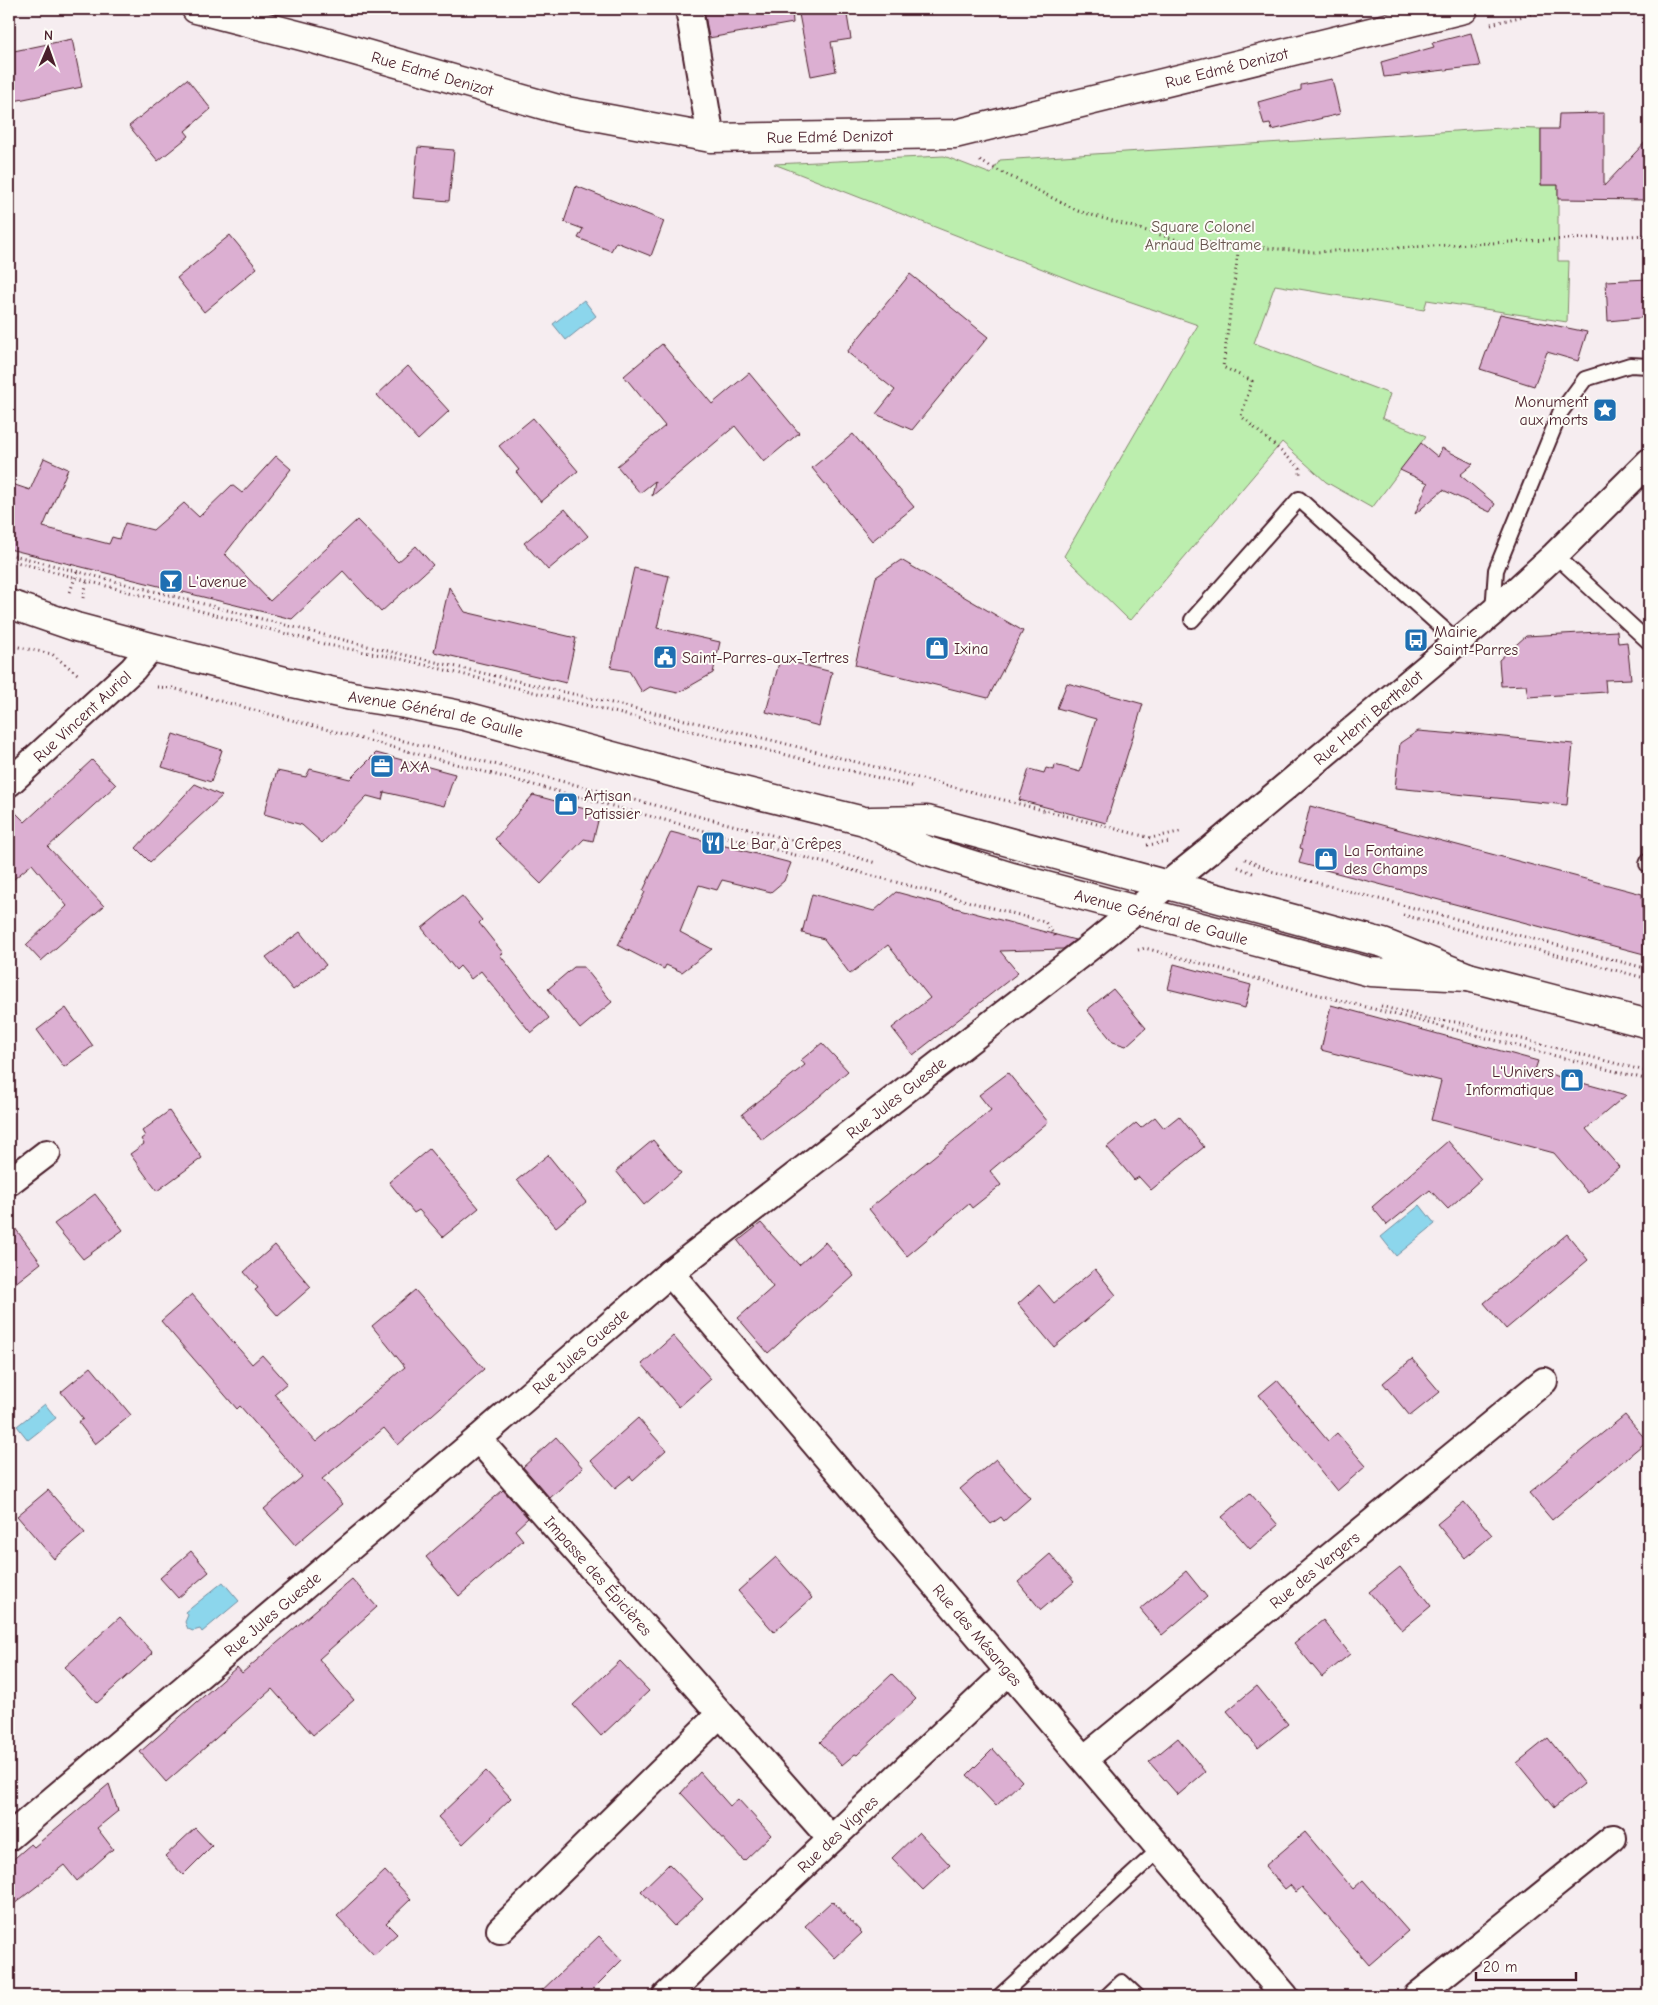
<svg xmlns="http://www.w3.org/2000/svg" width="1658" height="2005" viewBox="0 0 1658 2005" font-family="'Comic Neue',sans-serif">
<style>
.green{fill:#bceeae;stroke:#83866c}
.water{fill:#8cd6ec;stroke:#728d9f}
.building{fill:#dcafd2;stroke:#4a1f2b}
.lines{fill:none;stroke-linecap:round;stroke-linejoin:round}
.lane-casing{stroke:#4a1f2b;stroke-width:18}
.street-casing{stroke:#4a1f2b;stroke-width:30}
.secondary-casing{stroke:#4a1f2b;stroke-width:31}
.primary-casing{stroke:#4a1f2b;stroke-width:31}
.path{stroke:#4a1f2b;stroke-width:3;stroke-dasharray:1 4;stroke-linecap:butt}
.lane{stroke:#fdfcf7;stroke-width:14}
.street{stroke:#fdfcf7;stroke-width:26}
.secondary{stroke:#fdfcf7;stroke-width:28}
.primary{stroke:#fdfcf7;stroke-width:28}
.labels{text-anchor:middle;stroke-width:4;stroke-linejoin:round;paint-order:stroke}
.street-label{font-size:16px;fill:#4a1f2b;stroke:#fdfcf7}
.park-label{font-size:16px;fill:#66534c;stroke:#fdfcf7}
.poi-label{font-size:16px;fill:#4a1f2b;stroke:#fdfcf7;text-anchor:start}
</style>
<rect width="100%" height="100%" fill="#f6edf0"/>
<filter id="ink" filterUnits="userSpaceOnUse"><feTurbulence type="fractalNoise" baseFrequency=".02" numOctaves="2"/><feDisplacementMap in="SourceGraphic" scale="10" xChannelSelector="R" yChannelSelector="G"/><feConvolveMatrix kernelMatrix="1 2 1 2 8 2 1 2 1" color-interpolation-filters="sRGB"/></filter>
<g filter="url(#ink)">
<polygon class="green" points="1502,128 1541,129 1541,185 1558,185 1558,261 1569,261 1567,322 1427,300 1424,310 1275,285 1254,343 1390,394 1382,418 1426,436 1372,508 1326,482 1282,442 1131,620 1128,619 1064,556 1198,325 1091,288 774,164 944,156 991,174 1000,160"/>
<g class="water">
<polygon points="584,300 596,316 566,340 553,324"/>
<polygon points="1420,1205 1435,1224 1396,1256 1381,1237"/>
<polygon points="45,1404 56,1418 28,1440 17,1426"/>
<polygon points="223,1582 239,1601 202,1632 200,1629 193,1631 188,1629 185,1622 188,1615 186,1612"/>
</g>
<g class="building">
<polygon points="704,9 792,9 793,23 709,38"/>
<polygon points="798,9 846,9 851,39 831,42 836,71 811,76"/>
<polygon points="1471,33 1480,66 1384,77 1381,62 1434,47 1432,43"/>
<polygon points="72,39 82,87 9,102 9,52"/>
<polygon points="187,79 211,109 185,131 189,136 158,161 129,126"/>
<polygon points="1332,79 1340,114 1272,130 1270,124 1264,125 1258,102 1301,90 1301,85"/>
<polygon points="1604,113 1604,186 1649,138 1649,200 1558,199 1558,185 1541,185 1541,129 1558,129 1559,114"/>
<polygon points="418,147 454,150 449,201 413,198"/>
<polygon points="576,186 664,221 651,256 616,242 611,251 578,238 583,229 564,222"/>
<polygon points="230,235 257,268 204,312 177,278"/>
<polygon points="910,274 988,337 912,430 876,414 895,390 847,352"/>
<polygon points="1649,279 1649,317 1608,321 1606,281"/>
<polygon points="1500,314 1587,332 1578,361 1547,352 1534,386 1480,369"/>
<polygon points="662,344 712,404 749,373 799,433 764,462 735,426 652,496 655,481 640,493 617,466 665,426 624,376"/>
<polygon points="408,366 449,411 418,440 377,395"/>
<polygon points="533,418 578,471 541,502 516,472 519,470 499,446"/>
<polygon points="853,434 914,507 872,541 812,468"/>
<polygon points="1421,443 1438,457 1442,448 1473,464 1460,475 1495,504 1490,512 1443,490 1415,514 1428,483 1400,470"/>
<polygon points="276,456 291,469 225,554 270,601 357,520 398,562 416,546 433,565 381,612 343,571 292,619 9,549 9,483 30,490 44,458 68,469 43,527 109,544 112,537 119,539 125,523 153,530 184,503 199,517 232,485 242,493"/>
<polygon points="565,509 588,536 548,570 524,543"/>
<polygon points="901,560 1023,631 988,698 855,665 876,577"/>
<polygon points="634,568 669,576 657,628 720,642 713,673 678,693 650,687 642,692 629,671 611,668"/>
<polygon points="449,587 465,612 576,638 566,683 434,652"/>
<polygon points="1617,631 1618,643 1627,642 1631,679 1605,680 1606,692 1528,697 1526,685 1501,686 1499,660 1526,636"/>
<polygon points="780,659 832,672 819,726 766,712"/>
<polygon points="1067,683 1143,704 1106,823 1019,800 1029,769 1044,773 1046,768 1054,770 1055,765 1080,772 1096,719 1057,708"/>
<polygon points="1418,731 1455,734 1455,732 1573,744 1567,805 1395,788 1400,743"/>
<polygon points="173,734 222,750 211,782 162,767"/>
<polygon points="376,753 455,774 444,806 384,792 382,800 367,796 322,843 302,825 264,814 277,771 306,777 310,769 350,779"/>
<polygon points="92,760 116,785 48,847 104,906 41,961 26,945 67,906 32,864 9,883 9,820 16,813 25,822"/>
<polygon points="195,784 222,796 150,862 136,848"/>
<polygon points="533,795 600,813 593,841 584,839 541,884 495,839"/>
<polygon points="1310,806 1642,894 1644,954 1299,863 1303,849 1300,848"/>
<polygon points="671,832 791,863 784,881 771,892 722,880 717,890 699,885 680,932 712,949 682,972 666,965 664,969 618,945 645,892 643,891"/>
<polygon points="896,892 1075,940 1063,949 1000,951 1018,973 913,1055 892,1028 930,998 888,945 850,974 824,939 802,933 812,894 874,911"/>
<polygon points="462,896 482,920 479,923 503,953 500,955 549,1018 531,1033 481,971 471,979 460,966 456,970 422,928"/>
<polygon points="300,932 326,965 293,990 266,957"/>
<polygon points="1174,964 1251,985 1245,1008 1168,989"/>
<polygon points="574,967 584,967 612,1002 580,1029 548,989"/>
<polygon points="1113,989 1146,1028 1126,1046 1113,1042 1087,1010"/>
<polygon points="1331,1005 1538,1061 1535,1070 1626,1095 1586,1129 1619,1167 1588,1193 1554,1153 1431,1120 1441,1081 1321,1050"/>
<polygon points="66,1008 93,1046 64,1067 37,1030"/>
<polygon points="822,1043 848,1071 819,1097 762,1140 742,1114 805,1065 801,1060"/>
<polygon points="1008,1073 1048,1122 990,1171 1001,1185 972,1208 969,1204 907,1256 869,1209 991,1110 979,1095"/>
<polygon points="169,1111 202,1158 157,1191 130,1154 144,1144 141,1139 145,1136 142,1131"/>
<polygon points="1179,1116 1204,1147 1151,1190 1139,1177 1134,1180 1107,1147 1136,1123 1141,1128 1155,1117 1164,1128"/>
<polygon points="653,1140 681,1173 644,1205 616,1171"/>
<polygon points="1448,1141 1481,1179 1448,1209 1430,1190 1387,1225 1372,1207"/>
<polygon points="429,1149 479,1208 443,1237 419,1210 414,1213 389,1182"/>
<polygon points="548,1155 586,1202 556,1227 517,1180"/>
<polygon points="95,1194 123,1230 83,1259 54,1224"/>
<polygon points="9,1220 41,1263 9,1288"/>
<polygon points="761,1223 799,1265 825,1242 854,1276 768,1353 738,1318 773,1287 738,1241"/>
<polygon points="1567,1234 1588,1260 1506,1329 1484,1303"/>
<polygon points="275,1245 311,1287 278,1316 255,1290 258,1288 244,1272"/>
<polygon points="1095,1269 1116,1295 1054,1347 1018,1304 1039,1285 1054,1303"/>
<polygon points="415,1290 484,1369 398,1445 384,1428 322,1479 343,1504 295,1545 264,1509 302,1477 240,1406 237,1409 161,1321 192,1294 252,1364 262,1355 287,1383 274,1394 316,1442 405,1367 372,1326"/>
<polygon points="673,1336 711,1379 679,1407 642,1364"/>
<polygon points="1412,1359 1440,1392 1410,1416 1383,1383"/>
<polygon points="91,1367 131,1415 95,1444 78,1422 83,1419 61,1392"/>
<polygon points="1277,1380 1328,1441 1337,1433 1366,1466 1337,1491 1259,1395"/>
<polygon points="1625,1415 1647,1441 1552,1520 1529,1493"/>
<polygon points="638,1418 666,1450 633,1480 630,1476 615,1488 591,1460"/>
<polygon points="556,1437 583,1468 550,1498 523,1467"/>
<polygon points="996,1459 1030,1498 1004,1521 1001,1517 991,1524 960,1489"/>
<polygon points="48,1490 85,1533 54,1559 17,1516"/>
<polygon points="503,1490 528,1518 515,1530 523,1540 459,1596 426,1557"/>
<polygon points="1250,1493 1278,1525 1250,1549 1222,1517"/>
<polygon points="1464,1502 1492,1535 1465,1558 1437,1524"/>
<polygon points="191,1551 209,1572 178,1598 160,1578"/>
<polygon points="1050,1554 1074,1582 1041,1610 1018,1582"/>
<polygon points="776,1557 812,1598 774,1632 738,1591"/>
<polygon points="1400,1567 1431,1606 1402,1630 1369,1592"/>
<polygon points="1186,1571 1207,1597 1162,1635 1140,1609"/>
<polygon points="352,1579 377,1607 319,1659 354,1700 313,1735 272,1689 166,1782 140,1752 237,1667 242,1673"/>
<polygon points="120,1617 153,1653 97,1703 65,1667"/>
<polygon points="1323,1620 1350,1654 1322,1677 1294,1643"/>
<polygon points="620,1661 649,1691 601,1736 573,1705"/>
<polygon points="892,1674 916,1699 857,1755 855,1754 842,1765 820,1742"/>
<polygon points="1257,1686 1288,1724 1258,1748 1227,1711"/>
<polygon points="1178,1738 1205,1772 1178,1795 1149,1762"/>
<polygon points="1548,1738 1584,1784 1554,1808 1517,1763"/>
<polygon points="993,1749 1022,1781 996,1806 967,1775"/>
<polygon points="486,1771 511,1798 463,1844 438,1817"/>
<polygon points="700,1772 730,1806 738,1799 771,1835 744,1861 681,1793"/>
<polygon points="109,1784 118,1811 97,1828 113,1849 77,1881 64,1865 9,1908 9,1863 31,1844 34,1847"/>
<polygon points="195,1828 212,1846 183,1875 165,1856"/>
<polygon points="919,1832 950,1865 923,1890 892,1858"/>
<polygon points="1305,1832 1353,1889 1363,1880 1408,1931 1369,1965 1302,1887 1296,1892 1290,1885 1285,1889 1265,1866"/>
<polygon points="669,1864 703,1899 674,1926 641,1891"/>
<polygon points="385,1871 411,1899 386,1923 397,1934 374,1955 337,1916"/>
<polygon points="832,1901 862,1933 835,1958 805,1926"/>
<polygon points="599,1936 622,1960 586,1996 536,1996"/>
</g>
<g class="lines">
<g class="lane-casing">
<g id="lane">
<polyline points="1555,555 1649,642"/>
<polyline points="1493,611 1496,570 1560,413 1585,379 1630,365 1649,366"/>
<polyline points="1192,620 1299,499 1458,642"/>
<polyline points="1647,864 1649,860"/>
<polyline points="1000,1996 1160,1849"/>
<polyline points="1107,1996 1122,1982 1137,1996"/>
</g>
</g>
<g class="street-casing">
<g id="street">
<polyline points="689,9 711,138"/>
<path id="s1" d="M9,783L133,669L151,647"/>
<polyline points="9,1182 47,1153"/>
<path id="s2" d="M670,1273L1285,1996"/>
<path id="s3" d="M478,1439L831,1839"/>
<path id="s4" d="M1084,1759L1544,1381"/>
<path id="s5" d="M9,1837L478,1439L670,1273L1095,943L1209,851L1493,612L1555,555L1649,462"/>
<polyline points="500,1930 720,1714"/>
<path id="s6" d="M666,1996L1009,1671"/>
<polyline points="1417,1996 1613,1838"/>
</g>
</g>
<g class="secondary-casing">
<g id="secondary">
<path id="s7" d="M196,9L317,40L561,110L711,138L955,134L1464,9"/>
</g>
</g>
<g class="primary-casing">
<g id="primary">
<path id="s8" d="M9,604L76,627L151,647L289,682L352,696L405,704L465,716L719,785L864,821L928,851L1012,877L1370,972L1468,977"/>
<polyline points="871,821 927,820 1383,943 1468,977 1649,1024"/>
</g>
</g>
<g class="path">
<polyline points="1491,24 1551,9"/>
<polyline points="980,161 1078,211 1178,240 1313,252 1649,235"/>
<polyline points="1239,245 1223,367 1252,381 1241,416 1300,468 1300,476"/>
<polyline points="9,554 375,648 771,740 1151,838 1183,831"/>
<polyline points="9,560 328,645 397,658 915,787"/>
<polyline points="70,592 77,572"/>
<polyline points="83,598 87,582"/>
<polyline points="9,645 52,654 80,676"/>
<polyline points="157,687 172,688 1045,922 1055,936"/>
<polyline points="369,732 842,853 876,863"/>
<polyline points="1147,845 1170,842"/>
<polyline points="1245,859 1271,871 1649,969"/>
<polyline points="1238,867 1255,874"/>
<polyline points="1403,915 1649,979"/>
<polyline points="1138,950 1145,948 1250,977 1649,1080"/>
<polyline points="1381,1006 1428,1019 1456,1022 1649,1072"/>
</g>
<use href="#lane" class="lane"/>
<use href="#street" class="street"/>
<use href="#secondary" class="secondary"/>
<use href="#primary" class="primary"/>
</g>
</g>
<defs>
<g id="sight-square" transform="scale(1.25)"><rect x="-9" y="-9" width="18" height="18" rx="4" fill="#1f6fb2" stroke="#fdfcf7"/><path d="M0-6L1.8-2.2L6-1.7L2.9 1.2L3.7 5.4L0 3.3L-3.7 5.4L-2.9 1.2L-6-1.7L-1.8-2.2Z" fill="#fff"/></g>
<g id="bar-square" transform="scale(1.25)"><rect x="-9" y="-9" width="18" height="18" rx="4" fill="#1f6fb2" stroke="#fdfcf7"/><path d="M-6-5H6L.8 .8V4.5H3.5V6h-7V4.5H-.8V.8Z" fill="#fff"/></g>
<g id="bus-square" transform="scale(1.25)"><rect x="-9" y="-9" width="18" height="18" rx="4" fill="#1f6fb2" stroke="#fdfcf7"/><path d="M-5-6H5V4H4V6H2V4H-2V6H-4V4H-5ZM-3.5-4V0h7V-4ZM-3.5 1.2v1.5H-2V1.2ZM2 1.2v1.5H3.5V1.2Z" fill="#fff"/></g>
<g id="shop-square" transform="scale(1.25)"><rect x="-9" y="-9" width="18" height="18" rx="4" fill="#1f6fb2" stroke="#fdfcf7"/><path d="M-5-2.5h2.3a2.7 3.5 0 0 1 5.4 0H5L5.5 6h-11ZM-1.5-2.5h3a1.5 2.3 0 0 0-3 0Z" fill="#fff"/></g>
<g id="civic-square" transform="scale(1.25)"><rect x="-9" y="-9" width="18" height="18" rx="4" fill="#1f6fb2" stroke="#fdfcf7"/><path d="M-.6-6.5H3V-4.5H.6V-3L4-1V1h2V6H-6V1h2V-1L-.6-3ZM-1.2 2.5V6h2.4V2.5Z" fill="#fff"/></g>
<g id="office-square" transform="scale(1.25)"><rect x="-9" y="-9" width="18" height="18" rx="4" fill="#1f6fb2" stroke="#fdfcf7"/><path d="M-6-3h4V-5.5h4V-3h4V5H-6ZM-1-4.5V-3h2v-1.5ZM-6 0V1H6V0Z" fill="#fff"/></g>
<g id="restaurant-square" transform="scale(1.25)"><rect x="-9" y="-9" width="18" height="18" rx="4" fill="#1f6fb2" stroke="#fdfcf7"/><path d="M-5-6h1v4h1v-4h1v4h1v-4h1v5L-1.5 .5V6h-2V.5L-5-1ZM5-6V6H3V1.5H1.5Q1.5-4 5-6Z" fill="#fff"/></g>
</defs>
<g fill-rule="evenodd">
<use href="#sight-square" x="1605" y="410"/>
<use href="#bar-square" x="171" y="581"/>
<use href="#bus-square" x="1416" y="640"/>
<use href="#shop-square" x="937" y="648"/>
<use href="#civic-square" x="665" y="657"/>
<use href="#office-square" x="382" y="766"/>
<use href="#shop-square" x="566" y="804"/>
<use href="#restaurant-square" x="713" y="843"/>
<use href="#shop-square" x="1326" y="859"/>
<use href="#shop-square" x="1572" y="1080"/>
</g>
<g class="labels">
<g class="street-label">
<text dy="6" stroke="none"><textPath href="#s7" startOffset="1055">Rue Edmé Denizot</textPath></text>
<text dy="6" stroke="none"><textPath href="#s7" startOffset="245">Rue Edmé Denizot</textPath></text>
<text dy="6" stroke="none"><textPath href="#s7" startOffset="650">Rue Edmé Denizot</textPath></text>
<text dy="6" stroke="none"><textPath href="#s8" startOffset="441">Avenue Général de Gaulle</textPath></text>
<text dy="6" stroke="none"><textPath href="#s1" startOffset="99">Rue Vincent Auriol</textPath></text>
<text dy="6" stroke="none"><textPath href="#s5" startOffset="1761">Rue Henri Berthelot</textPath></text>
<text dy="6" stroke="none"><textPath href="#s8" startOffset="1196">Avenue Général de Gaulle</textPath></text>
<text dy="6" stroke="none"><textPath href="#s5" startOffset="1155">Rue Jules Guesde</textPath></text>
<text dy="6" stroke="none"><textPath href="#s5" startOffset="750">Rue Jules Guesde</textPath></text>
<text dy="6" stroke="none"><textPath href="#s4" startOffset="298">Rue des Vergers</textPath></text>
<text dy="6" stroke="none"><textPath href="#s3" startOffset="182">Impasse des Épicières</textPath></text>
<text dy="6" stroke="none"><textPath href="#s5" startOffset="345">Rue Jules Guesde</textPath></text>
<text dy="6" stroke="none"><textPath href="#s2" startOffset="475">Rue des Mésanges</textPath></text>
<text dy="6" stroke="none"><textPath href="#s6" startOffset="236">Rue des Vignes</textPath></text>
</g>
<g class="park-label">
<text x="1203" y="232">Square Colonel<tspan x="1203" dy="18">Arnaud Beltrame</tspan></text>
</g>
<g class="poi-label">
<text x="1588" y="407" text-anchor="end">Monument<tspan x="1588" dy="18">aux morts</tspan></text>
<text x="188" y="587">L'avenue</text>
<text x="1434" y="637">Mairie<tspan x="1434" dy="18">Saint-Parres</tspan></text>
<text x="954" y="654">Ixina</text>
<text x="682" y="663">Saint-Parres-aux-Tertres</text>
<text x="400" y="772">AXA</text>
<text x="584" y="801">Artisan<tspan x="584" dy="18">Patissier</tspan></text>
<text x="730" y="849">Le Bar à Crêpes</text>
<text x="1344" y="856">La Fontaine<tspan x="1344" dy="18">des Champs</tspan></text>
<text x="1554" y="1077" text-anchor="end">L'Univers<tspan x="1554" dy="18">Informatique</tspan></text>
</g>
</g>
<rect width="1658" height="2005" fill="none" stroke="#fdfcf7" stroke-width="30"/>
<rect x="15" y="15" width="1628" height="1975" fill="none" stroke="#4a1f2b" stroke-width="2" filter="url(#ink)"/>
<g transform="translate(48 48) rotate(2)" stroke="#fdfcf7" stroke-width="4" paint-order="stroke">
<path d="M0-4L9 19L0 12L-9 19Z" fill="#4a1f2b"/>
<text y="-8" font-size="14" font-weight="bold" text-anchor="middle" fill="#4a1f2b">N</text>
</g>
<path d="M1476 1972v8h100v-8" fill="none" stroke="#4a1f2b" stroke-width="2.5"/>
<text x="1483" y="1972" font-size="15" fill="#4a1f2b" stroke="#fdfcf7" stroke-width="4" paint-order="stroke">20 m</text>
</svg>
